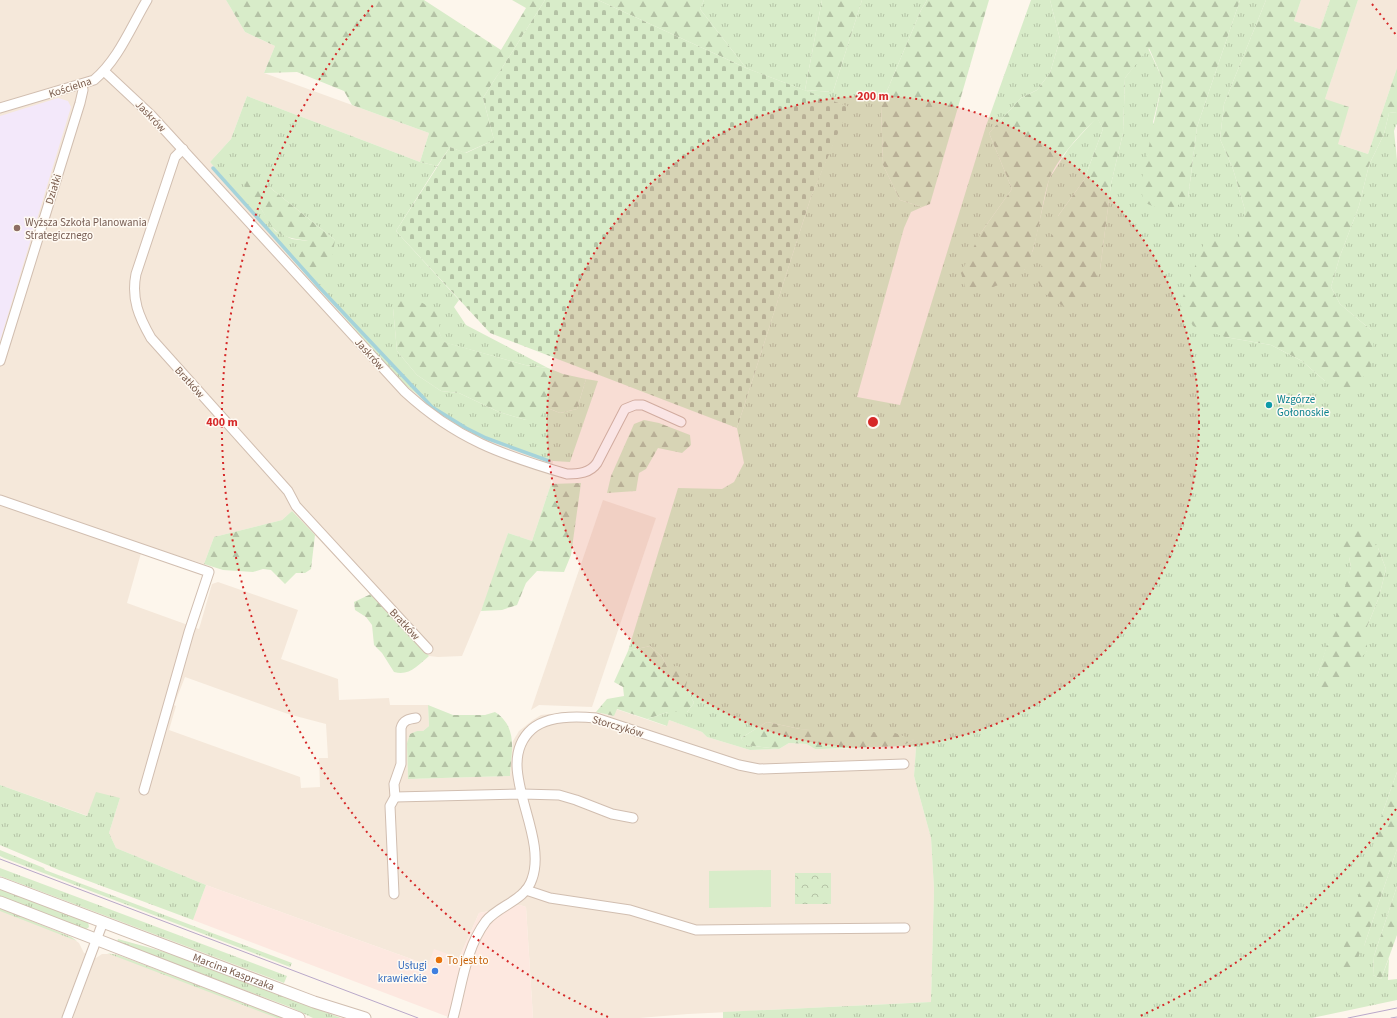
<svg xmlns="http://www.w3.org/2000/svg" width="1397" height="1018" viewBox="0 0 1397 1018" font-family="'Source Sans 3',sans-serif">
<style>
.residential{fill:#f5e8da;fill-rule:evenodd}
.commercial{fill:#fde8e0}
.education{fill:#f3e8fa}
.grass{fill:url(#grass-tufts);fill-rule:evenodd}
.forest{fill:url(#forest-firs)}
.cemetery{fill:url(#cemetery-stones)}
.park{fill:url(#park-crowns)}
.garden{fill:#d8ecc9}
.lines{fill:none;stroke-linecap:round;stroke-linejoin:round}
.stream{stroke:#a5d3da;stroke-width:3.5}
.minor-casing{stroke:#d1beb0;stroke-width:11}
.tertiary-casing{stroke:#d1beb0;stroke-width:13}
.minor{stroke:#fff;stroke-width:9}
.tertiary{stroke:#fff;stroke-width:11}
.tram{stroke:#b9a8c9;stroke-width:1}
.ring{fill:none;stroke:#d62828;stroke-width:2;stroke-dasharray:2 4}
.education-dot{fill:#8d6e63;stroke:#fffaf3;stroke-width:1.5}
.culture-dot{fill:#0f9aa8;stroke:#fffaf3;stroke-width:1.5}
.food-dot{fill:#e8710a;stroke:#fffaf3;stroke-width:1.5}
.shop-dot{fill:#3f7fe0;stroke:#fffaf3;stroke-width:1.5}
.labels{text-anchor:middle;stroke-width:3;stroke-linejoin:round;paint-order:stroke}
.street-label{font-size:11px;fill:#7a5c4d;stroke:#fffaf3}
.education-label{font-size:11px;fill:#785e54;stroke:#fffaf3;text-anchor:start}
.culture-label{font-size:11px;fill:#0d838f;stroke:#fffaf3;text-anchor:start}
.food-label{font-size:11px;fill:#c56008;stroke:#fffaf3;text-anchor:start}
.shop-label{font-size:11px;fill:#366cbe;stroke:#fffaf3;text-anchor:end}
.centre{fill:#d62828;stroke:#fffaf3;stroke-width:2}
.ring-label{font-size:12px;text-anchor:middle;font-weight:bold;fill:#d62828;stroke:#fffaf3;stroke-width:3;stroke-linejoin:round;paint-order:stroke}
</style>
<defs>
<pattern id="grass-tufts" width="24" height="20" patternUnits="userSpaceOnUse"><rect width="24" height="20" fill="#d8ecc9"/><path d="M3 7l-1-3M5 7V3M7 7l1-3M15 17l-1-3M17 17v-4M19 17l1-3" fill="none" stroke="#b4c2a5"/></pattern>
<pattern id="forest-firs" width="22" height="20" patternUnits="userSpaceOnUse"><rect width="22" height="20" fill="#d8ecc9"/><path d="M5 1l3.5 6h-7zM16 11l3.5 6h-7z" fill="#b4c2a5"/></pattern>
<pattern id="cemetery-stones" width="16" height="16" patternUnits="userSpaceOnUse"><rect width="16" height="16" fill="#d8ecc9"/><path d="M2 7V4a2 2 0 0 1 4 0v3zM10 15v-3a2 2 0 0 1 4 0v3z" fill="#b4c2a5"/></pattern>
<pattern id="park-crowns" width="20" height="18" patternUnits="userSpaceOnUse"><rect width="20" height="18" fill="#d8ecc9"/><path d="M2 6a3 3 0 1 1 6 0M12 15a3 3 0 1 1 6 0" fill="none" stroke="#b4c2a5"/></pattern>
</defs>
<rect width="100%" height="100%" fill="#fdf6ec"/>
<g class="residential">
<path d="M0,0H226L245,32L275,46L264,73L429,133L420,162L247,96L231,139L210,162L399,380L455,424L479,437L553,461L551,484L532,541L508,533L490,589L462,656L438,657L429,656L292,511L282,520L214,537L204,564L144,545L141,553L127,603L199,629L212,584L218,582L298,610L281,659L338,679L339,700L389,698L390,705H428L429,726L423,731H417L407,743L408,779L510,776L513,741L519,731L533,720L541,715L550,714L596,712L613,716L616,709L666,726L669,720L702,732L707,737L750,750L779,749L789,743L808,744L815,749H822L916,747L914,776L931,838L934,889L931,1002L688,1014L639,1018H533L526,907L520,905L479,913L459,958L428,965L206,885L116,848L109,833L120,798L88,816L0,785ZM185,677L288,714L326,724L328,758H319L320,787L301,788L300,777L169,730L176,706L174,705Z"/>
<polygon points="1301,0 1330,0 1320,29 1294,21"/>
<polygon points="1358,0 1397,0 1397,68 1368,154 1338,144 1325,99"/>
<polygon points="603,500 656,518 592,707 539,705 531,710"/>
<polygon points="0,908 71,937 79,943 84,953 96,958 102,954 115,954 285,1018 0,1018"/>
</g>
<polygon class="commercial" points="206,885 428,965 434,949 459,958 479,913 520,905 526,907 533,1018 451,1018 193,920"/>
<polygon class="education" points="58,98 68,101 71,107 0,341 0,116"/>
<g class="grass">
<path d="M704,0H822L805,90L833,92L862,0H927L921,10L881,105L883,165L900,200L922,207L929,204L911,212L904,228L857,397L900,405L986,126L1031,0H1050L1060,39L1050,73L1037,90L1021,98L989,133L1012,189L980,234L1024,270L1033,250L1049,179L1069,148L1097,117L1103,129L1084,180L1058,216L1100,270L1111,184L1123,133L1125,78L1148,48L1163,80L1153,122L1188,198L1197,127L1240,0H1266L1224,104L1220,139L1233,169L1245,210L1225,337L1271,345L1302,361L1325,381L1371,330L1340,304L1331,287L1340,256L1359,206L1369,165L1384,134L1389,113L1397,112V123L1394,131L1397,160V772L1382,814L1364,946L1397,849V886L1374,956L1373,975L1381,979L1389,958L1388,980L1397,979V1000L1312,1018H723V1012L931,1002L934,889L931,838L914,776L916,747L902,746L914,740L800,729L767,722L741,738L746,745L779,749L750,750L707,737L702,732L669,720L667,726L647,719L668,712H687L694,703L686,686L667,667L662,657L650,646L628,651L678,488L722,489L734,482L744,463L737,428L811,197L848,107L746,68L700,9ZM1378,548L1386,569L1379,597L1367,627V651L1317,677L1345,591L1351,567L1349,557Z"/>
<path d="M247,96L420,162L437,166L396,231L459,300L454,307L466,325L548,368L525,365L443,342L439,332L393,308L397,351L417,375L441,391L459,393L499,412L526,420L545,407L560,413L577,409L586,379L598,381L570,462L553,461L479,437L455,424L399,380L210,162L231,139ZM250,175L268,186L335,240L308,241L292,239L275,231L255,199Z"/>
<polygon points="0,785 87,816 96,792 120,798 109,833 116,848 206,885 193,920 59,870 0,845"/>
<polygon points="0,850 44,868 45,870 292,963 290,967 4,858 0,856"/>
<polygon points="0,868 287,976 284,983 0,876"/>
<polygon points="0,889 88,922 89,927 85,930 0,897"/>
<polygon points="0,908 71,937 77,941 0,911"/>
<polygon points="118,939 172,954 341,1018 313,1018 290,1007 117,942"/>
<polygon points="107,953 118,955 285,1018 277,1018"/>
</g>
<g class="forest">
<polygon points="226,0 424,0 501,50 526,8 512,0 545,0 483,98 494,140 465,153 450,147 437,166 420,162 429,133 352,105 344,91 297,72 264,73 275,46 245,32"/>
<polygon points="598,0 704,0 700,9 746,68"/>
<polygon points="822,0 862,0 833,92 805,90"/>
<polygon points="927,0 989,0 930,204 922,207 900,200 883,165 881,105 921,10"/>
<path d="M1050,0H1240L1197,127L1188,198C1170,212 1163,211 1143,202L1141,183L1163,80L1149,48L1125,78L1123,133L1111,184L1100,270L1088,297L1066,308L1045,294L1037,280L1058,216L1084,180L1103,129L1097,118C1082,132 1056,160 1049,180C1042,199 1036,259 1023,271C1009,283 985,290 968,296L961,273L980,234L1012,189L989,133L1021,98L1037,90L1050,73L1060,39Z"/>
<path d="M1266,0H1301L1294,21L1320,29L1330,0H1358L1325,99L1349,107L1338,144L1368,154L1397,68V112L1389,113L1384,134L1369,165L1359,206L1340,256L1331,287L1340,304L1371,330C1377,363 1374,368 1350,390L1325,381L1302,361L1271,345L1225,337L1193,326L1180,304L1205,241L1239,238L1245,210L1233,169L1220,139L1224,104Z"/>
<path d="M250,174L268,186L335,240L332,258L318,276L306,269L299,256L308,241C297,239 283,238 275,230C264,220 262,202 248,196L244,183Z"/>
<polygon points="400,298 419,301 440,313 439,332 444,342 525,365 548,368 563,374 586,379 577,409 560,413 545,407 541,418 526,420 499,412 459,393 441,391 417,375 397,351 393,308"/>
<polygon points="644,420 659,423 690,435 691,445 682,453 658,448 646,469 639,473 636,491 607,493 611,476 634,424"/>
<polygon points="581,483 571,555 564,572 537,571 526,583 517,605 502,610 481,611 508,533 532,541 551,484"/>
<polygon points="292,511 315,535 311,569 305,573 296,573 285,584 271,570 263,569 253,572 223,570 204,564 214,537 282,520"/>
<polygon points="1362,528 1378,548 1386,569 1379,597 1367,627 1367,651 1335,689 1319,695 1317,677 1351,567 1349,557 1336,544 1346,529"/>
<path d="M371,594L429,656C417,666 410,676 394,672L382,653L374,645L372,625L366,617L355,610L354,602Z"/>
<polygon points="650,646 662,657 667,667 678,666 688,677 686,686 694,703 687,712 668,712 647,719 617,709 614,716 596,712 607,699 624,696 623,687 614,682 628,651"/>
<path d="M428,705L453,715H485L495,712C519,728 511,752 510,776L408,779L407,743L410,734L417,731H423L429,726Z"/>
<polygon points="767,722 800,729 895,733 914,740 902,746 822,749 815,749 807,744 789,743 779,749 745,745 741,738"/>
<polygon points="1397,772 1397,849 1364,946 1346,978 1336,974 1382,814"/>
<polygon points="1397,886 1397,935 1381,979 1373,975 1374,956"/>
</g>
<polygon class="cemetery" points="545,0 598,0 746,68 849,107 811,197 737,428 490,333 396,231 450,147 466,153 494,140 483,98"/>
<rect class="park" x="795" y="873" width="36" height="31"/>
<polygon class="garden" points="771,870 771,907 709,908 709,871"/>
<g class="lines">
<polyline class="stream" points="213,168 320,288 432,407 466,428 486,438 549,461"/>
<g class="minor-casing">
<g id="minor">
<path d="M104,71L151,115L405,392C456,439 502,455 567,474C579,474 590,473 597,463L625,409L635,405H643L681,422"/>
<path d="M0,108L94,80C118,60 131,27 147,0"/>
<path d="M183,149L175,157L136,274C131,299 139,317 151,338L288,491L296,506L428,649"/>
<polyline points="0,361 80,103 83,90 82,85"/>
<polyline points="0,500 209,572 189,632 144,790"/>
<polyline points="395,797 522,794 559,795 576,800 612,814 633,818"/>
<polyline points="526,890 550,898 630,910 696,930 905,928"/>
<path d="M394,894L390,806L395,797L394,784L401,764V728C403,720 409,719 416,718"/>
<polyline points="67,1018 103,922"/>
<path d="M453,1018C462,986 465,949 486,921C499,905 525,901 532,879C549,832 491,765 532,729C547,716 576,716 596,718L739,765L759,769L904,764"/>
</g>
</g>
<g class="tertiary-casing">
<g id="tertiary">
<path id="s1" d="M0,883L314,1002L365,1018"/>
<polyline points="0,902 299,1018"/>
</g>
</g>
<use href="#minor" class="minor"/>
<use href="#tertiary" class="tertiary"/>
<g class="tram">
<polyline points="0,859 418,1018"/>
<polyline points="1348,1018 1397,1008"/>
<polyline points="1391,1018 1397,1017"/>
</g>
</g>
<circle cx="873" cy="422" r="326" fill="#d62828" fill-opacity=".12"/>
<g class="ring">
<circle cx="873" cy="422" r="326"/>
<path d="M1396 809A651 651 0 0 1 1138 1017M608 1017A651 651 0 0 1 374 4M1372 4A651 651 0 0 1 1396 35"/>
</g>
<circle class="education-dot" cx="17" cy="228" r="4"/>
<circle class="culture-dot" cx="1269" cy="405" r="4"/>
<circle class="food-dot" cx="439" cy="960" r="4"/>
<circle class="shop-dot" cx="435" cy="971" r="4"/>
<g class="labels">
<g class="street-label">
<text transform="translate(70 87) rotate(-18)" y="4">Kościelna</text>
<text transform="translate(151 116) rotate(46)" y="4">Jaskrów</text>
<text transform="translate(53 189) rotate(-73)" y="4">Działki</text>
<text transform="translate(370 354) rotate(48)" y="4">Jaskrów</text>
<text transform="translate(190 382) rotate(48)" y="4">Bratków</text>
<text transform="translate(405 624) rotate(47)" y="4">Bratków</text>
<text transform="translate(618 726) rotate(16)" y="4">Storczyków</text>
<text dy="4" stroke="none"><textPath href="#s1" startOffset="250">Marcina Kasprzaka</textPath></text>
</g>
<g class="education-label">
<text x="25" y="226">Wyższa Szkoła Planowania<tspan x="25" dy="13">Strategicznego</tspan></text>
</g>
<g class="culture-label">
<text x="1277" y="403">Wzgórze<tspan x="1277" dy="13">Gołonoskie</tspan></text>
</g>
<g class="food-label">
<text x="447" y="964">To jest to</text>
</g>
<g class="shop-label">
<text x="427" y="969">Usługi<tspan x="427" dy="13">krawieckie</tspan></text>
</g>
</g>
<circle cx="873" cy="422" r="6" class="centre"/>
<g class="ring-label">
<text x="873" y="100">200 m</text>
<text x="222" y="426">400 m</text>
</g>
</svg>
